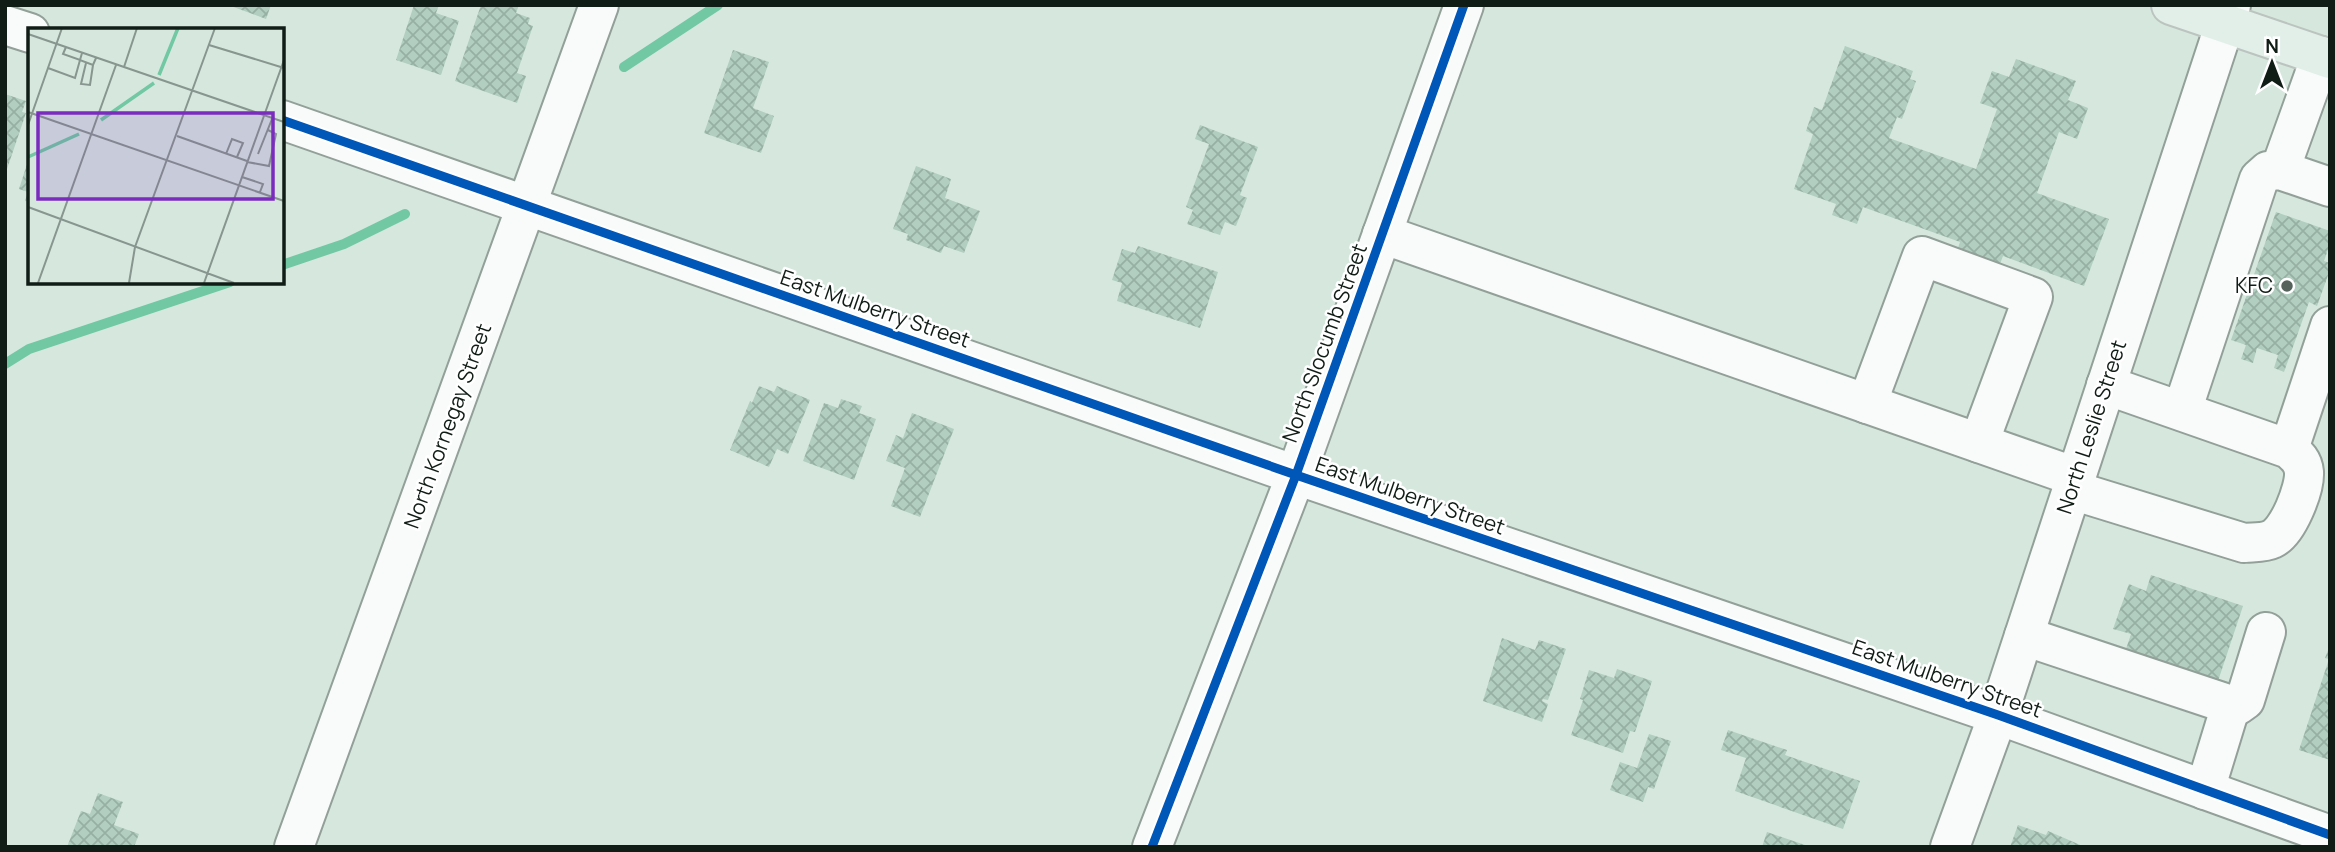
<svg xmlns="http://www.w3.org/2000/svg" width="2335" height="852" viewBox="0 0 2335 852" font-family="Manrope,sans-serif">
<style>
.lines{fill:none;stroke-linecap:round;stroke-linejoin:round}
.stream{stroke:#71c8a3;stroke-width:10}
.building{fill:url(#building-cross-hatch)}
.minor-casing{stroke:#92a099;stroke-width:42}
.major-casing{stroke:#bcc4c0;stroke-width:42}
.minor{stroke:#f9fbfa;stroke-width:38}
.major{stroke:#e2efe9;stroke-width:38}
.cycleway-casing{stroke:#fff;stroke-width:13}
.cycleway{stroke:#0057b8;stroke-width:9}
.poi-dot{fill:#55635c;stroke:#fff;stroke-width:2.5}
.labels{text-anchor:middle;stroke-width:5;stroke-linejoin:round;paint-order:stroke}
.poi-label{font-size:21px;fill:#101c16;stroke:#fff;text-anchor:end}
.street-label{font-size:21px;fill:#101c16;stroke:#fff}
.inset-river{fill:none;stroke:#71c8a3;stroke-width:3.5}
.inset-road{fill:none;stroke:#87968e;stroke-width:2}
.view{fill:#7b2cbf;fill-opacity:0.15;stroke:#7b2cbf;stroke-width:3.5}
.inset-edge{fill:none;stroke:#101c16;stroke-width:3.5}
</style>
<defs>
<pattern id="building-cross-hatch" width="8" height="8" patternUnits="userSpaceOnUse" patternTransform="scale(1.75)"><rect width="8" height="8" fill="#b1cec0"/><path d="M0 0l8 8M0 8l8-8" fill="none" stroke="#97b0a4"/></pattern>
</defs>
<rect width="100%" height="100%" fill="#d6e7de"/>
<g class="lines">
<g class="stream">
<polyline points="624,67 718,5"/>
<polyline points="282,265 344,244 405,214"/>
<polyline points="5,364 29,349 230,282"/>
</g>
</g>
<g class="building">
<polygon points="228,5 271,5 266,19"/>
<polygon points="414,5 439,5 436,13 459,21 441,75 396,60"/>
<polygon points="481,5 519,5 516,13 530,18 528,24 533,26 517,73 526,76 517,103 455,81"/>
<polygon points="1845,46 1913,71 1910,79 1916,81 1902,119 1897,117 1889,138 1976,169 1997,109 1980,103 1992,71 2009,77 2016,59 2076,81 2068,100 2088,108 2077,139 2059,132 2037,193 2109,219 2084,286 2003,256 1998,269 1956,254 1960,242 1863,207 1857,224 1832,215 1836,204 1794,189 1813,134 1806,131 1814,107 1822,110"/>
<polygon points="733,50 769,62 753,108 774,116 761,153 704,133"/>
<polygon points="5,94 26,101 22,112 26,113 6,172"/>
<polygon points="1200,125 1258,147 1240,195 1247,198 1236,226 1225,222 1220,235 1187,224 1193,210 1186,207 1209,144 1195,139"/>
<polygon points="29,158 30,159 30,202 25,201 28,192 19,189"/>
<polygon points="916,166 951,179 945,198 980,211 964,253 944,246 941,253 906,240 908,234 893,229"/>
<polygon points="2276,212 2330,231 2330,244 2324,261 2330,263 2330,270 2317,306 2309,302 2284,372 2274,368 2278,355 2257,348 2253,363 2241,359 2246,345 2231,340"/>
<polygon points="1138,246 1218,272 1200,328 1117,301 1122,283 1112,280 1122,249 1135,253"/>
<polygon points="759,386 774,392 777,386 810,400 788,454 777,449 769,467 730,450 750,401 752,403"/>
<polygon points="841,399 862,406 859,413 876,419 854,480 803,461 824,403 838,408"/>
<polygon points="912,413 954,429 920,517 891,506 905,468 886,461 896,435 903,438"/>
<polygon points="2151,575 2243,606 2218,681 2126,649 2131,634 2113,629 2129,584 2146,591"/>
<polygon points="1502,638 1535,650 1539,640 1566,649 1548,700 1543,699 1542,701 1548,704 1542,722 1483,701"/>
<polygon points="2330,645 2330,760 2299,750 2329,659 2325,658"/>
<polygon points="1617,669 1652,681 1635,732 1630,731 1623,753 1571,735 1583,700 1580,699 1589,670 1614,678"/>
<polygon points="1728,730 1787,750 1785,755 1860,781 1843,829 1735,791 1746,758 1721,750"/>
<polygon points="1649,734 1671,741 1654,789 1648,787 1643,802 1610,790 1620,762 1637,768"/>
<polygon points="98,793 123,802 114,825 139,834 134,847 67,847 81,811 90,814"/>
<polygon points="2018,825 2046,835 2048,831 2085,847 2010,847"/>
<polygon points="1767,832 1808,846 1808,847 1762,847"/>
</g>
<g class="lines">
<g class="minor-casing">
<g id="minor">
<polyline points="5,25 30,33"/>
<polyline points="282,120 1296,475 1998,715 2330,835"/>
<polyline points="2280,170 2321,56"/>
<polyline points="1382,234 2076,477"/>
<polyline points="1867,404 1922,256 2033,297 1979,443"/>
<polyline points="2182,411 2259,179 2268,171 2280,170 2330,187"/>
<polyline points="2289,449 2330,326"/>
<path d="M2072,490L2244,543C2253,542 2264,543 2272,539C2288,532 2305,489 2304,472C2303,461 2297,456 2289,449L2106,385"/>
<polyline points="2024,636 2231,705 2205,790"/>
<polyline points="2231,705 2238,705 2245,700 2266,632"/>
<polyline points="294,847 599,5"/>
<polyline points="1152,847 1296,475 1464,5"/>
<polyline points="1950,847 1998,715 2231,5"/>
</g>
</g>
<g class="major-casing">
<polyline id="major" points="2171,5 2330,59"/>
</g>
<use href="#minor" class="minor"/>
<use href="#major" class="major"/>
<g class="cycleway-casing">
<g id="cycleway">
<polyline points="282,120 1296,475 1998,715 2330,835"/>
<polyline points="1152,847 1296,475 1464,5"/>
</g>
</g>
<use href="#cycleway" class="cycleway"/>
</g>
<circle class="poi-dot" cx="2287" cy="286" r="7"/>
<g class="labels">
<g class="poi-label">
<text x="2273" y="293">KFC</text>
</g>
<g class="street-label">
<text transform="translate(875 309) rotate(19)" y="7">East Mulberry Street</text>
<text transform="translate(1325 343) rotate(-70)" y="7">North Slocumb Street</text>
<text transform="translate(448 426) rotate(-70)" y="7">North Kornegay Street</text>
<text transform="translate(2092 427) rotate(-72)" y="7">North Leslie Street</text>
<text transform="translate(1410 496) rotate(19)" y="7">East Mulberry Street</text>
<text transform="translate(1947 679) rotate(19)" y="7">East Mulberry Street</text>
</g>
</g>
<g transform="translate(28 28)">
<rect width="256" height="256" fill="#d6e7de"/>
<path class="inset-river" d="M131,47L150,0M73,92L126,55M0,129L51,106"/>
<path class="inset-road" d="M0,6L256,94M181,17L256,40M38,19L35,26L52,32L54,25M58,35L53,56L62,57L65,37M96,39L109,0M20,40L47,50L52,32L65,37L68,30M0,84L256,173M0,97L34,0M149,108L219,133M198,126L204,111L215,115L209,129M230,126L244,91M219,134L241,138L248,106L240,102M214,149L235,156L232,164M0,179L206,255M10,255L88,37M101,255L107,219L187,0M176,255L256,32"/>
<path class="view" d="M10,85H245V171H10Z"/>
<rect width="256" height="256" class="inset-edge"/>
</g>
<rect width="2335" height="852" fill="none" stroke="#101c16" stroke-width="14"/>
<g transform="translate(2272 63)" stroke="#ffffff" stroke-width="5" paint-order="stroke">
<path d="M0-5L12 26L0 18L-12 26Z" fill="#101c16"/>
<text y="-10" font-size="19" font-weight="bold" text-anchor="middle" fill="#101c16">N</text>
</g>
</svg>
